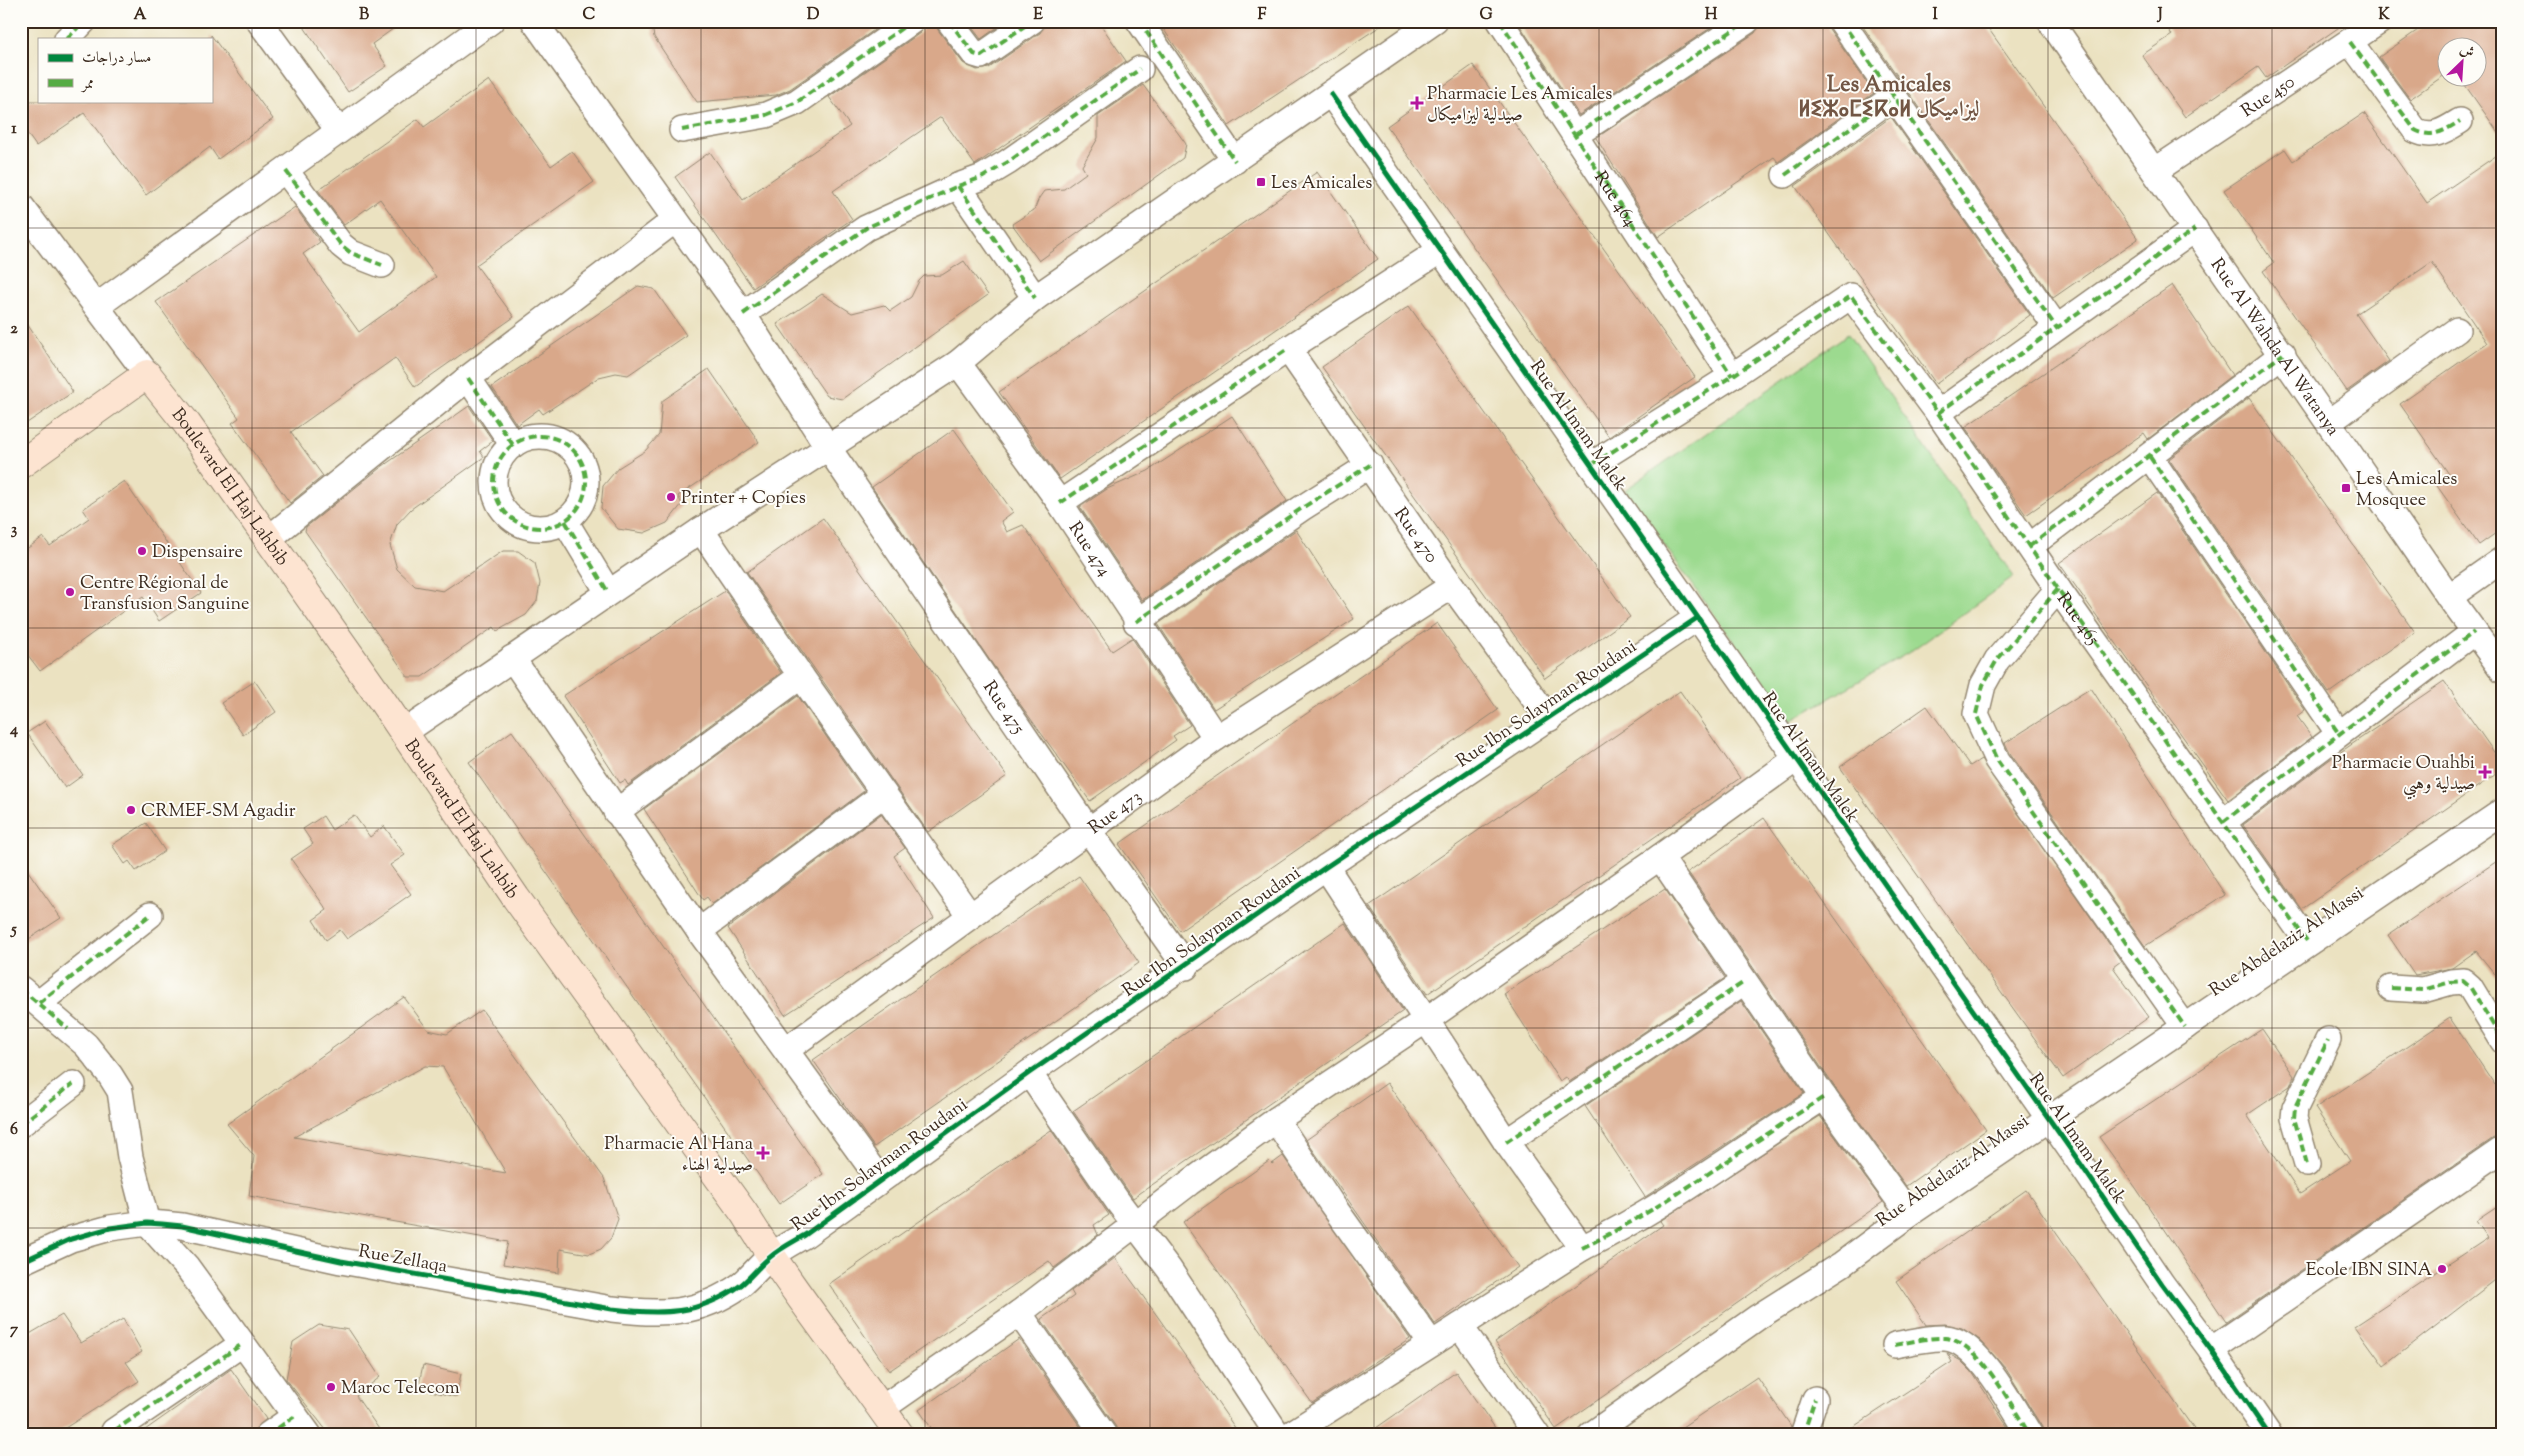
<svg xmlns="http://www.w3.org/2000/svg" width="2524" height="1456" viewBox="0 0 2524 1456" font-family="'Sorts Mill Goudy',Amiri,'Noto Sans Tifinagh',serif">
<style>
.green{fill:#9cda8f;stroke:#6c8256}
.building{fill:#d9a88a;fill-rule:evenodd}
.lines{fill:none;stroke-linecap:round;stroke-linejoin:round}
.street-casing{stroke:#938670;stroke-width:28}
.secondary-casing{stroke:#938670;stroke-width:30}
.street{stroke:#fff;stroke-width:25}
.secondary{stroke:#fde4d1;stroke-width:28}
.quiet{stroke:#55ab43;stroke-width:4;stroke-dasharray:8 4;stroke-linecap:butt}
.cycleway-casing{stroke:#fdfcf7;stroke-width:8}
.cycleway{stroke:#00873e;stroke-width:5}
.grid{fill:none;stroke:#3b2a1e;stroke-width:1;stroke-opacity:0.55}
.poi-dot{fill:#b5179e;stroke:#fdfcf7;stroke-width:2}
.labels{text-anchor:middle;stroke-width:4;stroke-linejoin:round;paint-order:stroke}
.poi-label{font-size:18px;fill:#3b2a1e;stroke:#fdfcf7;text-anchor:start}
.street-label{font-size:18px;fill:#3b2a1e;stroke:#fdfcf7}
.district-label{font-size:22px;font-weight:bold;fill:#725644;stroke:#fdfcf7}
.neatline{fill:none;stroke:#3b2a1e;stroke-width:2}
.grid-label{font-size:16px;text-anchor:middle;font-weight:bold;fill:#3b2a1e}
</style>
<rect width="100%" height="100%" fill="#fdfcf7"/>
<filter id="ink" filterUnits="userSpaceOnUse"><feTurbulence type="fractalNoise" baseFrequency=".02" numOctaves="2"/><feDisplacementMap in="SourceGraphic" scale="10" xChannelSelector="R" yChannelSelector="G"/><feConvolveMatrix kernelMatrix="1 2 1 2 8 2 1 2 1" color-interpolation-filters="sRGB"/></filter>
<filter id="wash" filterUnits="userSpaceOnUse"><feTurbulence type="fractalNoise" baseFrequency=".0096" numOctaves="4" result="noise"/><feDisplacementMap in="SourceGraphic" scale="20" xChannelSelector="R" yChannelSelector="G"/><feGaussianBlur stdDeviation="1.12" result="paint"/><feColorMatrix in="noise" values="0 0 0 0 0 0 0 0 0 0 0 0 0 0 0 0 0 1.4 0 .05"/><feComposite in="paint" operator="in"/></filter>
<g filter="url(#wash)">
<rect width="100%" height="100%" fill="#ebe2c1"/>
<polygon class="green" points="1848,334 2014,577 1908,653 1790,721 1625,490"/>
<g id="blocks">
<g class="building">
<polygon points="300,21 404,21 372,44 387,66 348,92"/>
<polygon points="651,21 887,21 790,89 776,95 697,102 654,37"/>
<polygon points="926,21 935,21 938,30 963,63 977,70 989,68 1040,33 1046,21 1098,21 1126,61 975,165 941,117 833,191 852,219 753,288 675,177 710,152 743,200 850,126 829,97 920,33"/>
<polygon points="967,21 1006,21 981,39"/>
<polygon points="1158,21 1388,21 1229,126"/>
<polygon points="1517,21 1721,21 1579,115"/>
<polygon points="1761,21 1827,21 1829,29 1874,93 1778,162 1774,157 1658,237 1596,138 1755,33"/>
<polygon points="1859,21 1983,21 2138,239 2053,298"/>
<polygon points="2163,21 2348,21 2266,78 2258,67 2185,117 2142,55 2172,35"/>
<polygon points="2431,21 2503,21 2503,139 2460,78 2476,78 2476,48 2446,48 2446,74 2410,99 2379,57"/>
<polygon points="211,35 273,119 218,159 210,147 146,195 84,113 36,146 21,125 21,101 211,101"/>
<polygon points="1473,65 1695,377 1609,437 1387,126"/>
<polygon points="489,80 551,166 572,151 594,182 476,265 514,317 415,387 395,358 291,432 323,476 290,503 232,423 239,418 156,302 295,207 320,242 303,254 359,332 436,277 380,199 344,225 318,190 418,119 424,127"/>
<polygon points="1143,85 1186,144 1183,158 1039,261 1012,224 1034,210 1039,198 1044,191 1064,189 1086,173 1082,166 1098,138 1098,116"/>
<polygon points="2364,113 2427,203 2503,151 2503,528 2479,545 2435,483 2449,474 2400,404 2487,343 2432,262 2356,314 2389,361 2347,391 2263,271 2274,263 2224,190 2285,149 2293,161"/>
<polygon points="1891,117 2030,315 1936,384 1795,186"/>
<polygon points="1317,172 1378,259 1060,479 999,392"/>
<polygon points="964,261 988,295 842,399 827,396 777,324 822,294 852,313 884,305 890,311 911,297 919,281 924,276 942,275"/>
<polygon points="2172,285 2232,375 2148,439 2144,433 2026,515 1965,427"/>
<polygon points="638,286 654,289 686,335 628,375 616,373 599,377 543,414 539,409 517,425 492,387"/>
<polygon points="1409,306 1630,617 1545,678 1322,367"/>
<polygon points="21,315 73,392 21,427"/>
<polygon points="709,369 759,442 678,496 682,504 667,523 644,533 618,529 601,508 603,486 618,468 645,451 659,435 662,401"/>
<polygon points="2249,398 2415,632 2329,693 2169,459"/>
<polygon points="469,406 493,441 480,451 484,457 411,509 397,524 390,545 397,569 415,586 443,591 503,551 518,551 535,563 540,583 537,601 526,615 497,631 494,627 422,677 408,677 305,531 306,527 380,468"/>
<polygon points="1232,416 1287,501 1142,600 1080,507 1107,489 1148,471"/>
<polygon points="954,429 1013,512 1001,521 1007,532 1023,525 1112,651 1132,638 1190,725 1173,736 1176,740 1090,801 1012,693 872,487"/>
<polygon points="124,481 201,593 159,621 143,597 40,671 21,646 21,553 43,537 50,546 89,518 83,509"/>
<polygon points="2157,493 2305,710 2297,716 2312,737 2228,800 2059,563"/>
<polygon points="823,518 1007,776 928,832 747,572"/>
<polygon points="1296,530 1354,619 1214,709 1158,624"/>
<polygon points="725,591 781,673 628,785 625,780 620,783 563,696"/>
<polygon points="1437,623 1498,710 1180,931 1119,844"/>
<polygon points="255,681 276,712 243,735 221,703"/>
<polygon points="2444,681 2503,765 2503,769 2302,909 2243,825 2329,760"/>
<polygon points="2091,688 2225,895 2145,946 2010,753 2005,743"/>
<polygon points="1680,691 1740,778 1427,994 1369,906"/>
<polygon points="798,696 864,791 712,904 707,897 703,900 644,809"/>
<polygon points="1927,706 1970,766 1981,759 2121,961 2113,967 2149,1017 2063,1078 1840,767"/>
<polygon points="45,721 83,775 65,788 27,733"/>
<polygon points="512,731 823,1174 779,1204 469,762"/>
<polygon points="881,814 905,848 894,856 934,918 785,1015 728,928"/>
<polygon points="354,815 370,837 384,826 405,855 390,865 411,894 347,939 340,930 326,940 313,920 327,910 291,859 313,844 303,829 323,816 332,830"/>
<polygon points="1764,818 1986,1130 1906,1186 1836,1089 1688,872"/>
<polygon points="146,823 165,851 136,871 129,861 125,864 112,845"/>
<polygon points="2503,857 2503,984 2476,951 2452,968 2415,975 2388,935"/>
<polygon points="21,861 61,918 21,944"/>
<polygon points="1079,876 1139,963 874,1147 813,1060"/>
<polygon points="1665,889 1725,978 1569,1082 1566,1077 1560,1081 1504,994"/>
<polygon points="1345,923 1403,1011 1133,1198 1073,1111"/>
<path d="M404,997L428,1030L447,1034L482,1010L604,1178L618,1219L611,1238L601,1249L589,1254L560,1249L559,1273L503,1264L508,1242L249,1196L254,1156L227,1124ZM425,1066L443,1067L506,1173L294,1137Z"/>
<polygon points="1741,1001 1804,1093 1645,1197 1585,1106"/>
<polygon points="2450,1018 2503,1097 2503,1135 2495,1137 2226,1322 2136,1188 2099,1137 2262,1029 2294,1076 2290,1086 2247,1115 2300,1194 2350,1161 2315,1108"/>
<polygon points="1387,1083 1518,1267 1435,1324 1306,1140"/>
<polygon points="1820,1116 1883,1202 1556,1429 1495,1342 1663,1225 1660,1221"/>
<polygon points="1051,1130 1109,1215 1094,1225 1098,1235 1054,1268 1049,1261 889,1371 829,1284"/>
<polygon points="1283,1156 1410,1339 1312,1403 1183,1222 1269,1161 1272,1164"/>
<polygon points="2026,1190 2120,1324 2198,1435 2044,1435 2042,1427 2006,1369 1980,1340 1962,1328 1945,1324 1926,1325 1896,1281"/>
<polygon points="2503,1203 2503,1274 2384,1366 2355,1326 2488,1238 2476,1221"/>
<polygon points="1115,1258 1158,1317 1240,1435 1118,1435 1116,1427 1041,1319 1074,1296 1071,1291"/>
<polygon points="62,1315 81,1343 123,1319 142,1352 126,1362 139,1381 54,1435 30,1435 21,1422 21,1339"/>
<polygon points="319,1325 349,1330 380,1377 356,1396 383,1435 330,1435 286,1379 293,1342"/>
<polygon points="1019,1339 1086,1435 936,1435 919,1410"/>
<polygon points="1947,1353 1961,1361 1972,1372 2013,1435 1841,1435 1952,1362"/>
<polygon points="423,1365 461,1374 456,1397 418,1388"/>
<polygon points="231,1369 266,1419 255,1429 254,1435 138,1435"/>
<polygon points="1456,1372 1500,1435 1366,1435 1409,1405"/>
<polygon points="1757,1377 1791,1426 1789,1435 1670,1435"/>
</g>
</g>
</g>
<g filter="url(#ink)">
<use href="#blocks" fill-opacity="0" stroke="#938670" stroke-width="1"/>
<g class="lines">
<g class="street-casing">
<g id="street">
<polyline points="259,21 338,130"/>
<path id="s1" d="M534,21L743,314L827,446L1089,831L1186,967"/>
<polyline points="949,21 974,54 981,56 1032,21"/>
<polyline points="1139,21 1235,161"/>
<polyline points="1500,21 1732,376"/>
<polyline points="1841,21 2056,327"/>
<path id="s2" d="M2050,21L2449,597L2503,671"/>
<polyline points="67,39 84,21"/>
<path d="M2350,42L2415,130C2432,139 2444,131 2460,121"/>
<polyline points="1331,94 2080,1163 2162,1284 2211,1350 2269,1435"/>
<polyline points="682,130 766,115 797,102 912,21"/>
<polyline points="1575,135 1747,21"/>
<path id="s3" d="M2156,170L2380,21"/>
<polyline points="286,171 341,245 351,253 382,265"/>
<polyline points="1785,175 1893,97"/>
<polyline points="958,186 1035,298"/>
<polyline points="21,206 147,374"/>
<path d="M97,306C229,212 359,115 491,21"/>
<polyline points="743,314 866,228 958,186 983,177 1008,162 1140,69"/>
<path id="s4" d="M1288,349L1452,586L1549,719"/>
<path id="s5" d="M958,363L1060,503L1216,738"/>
<polyline points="468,378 513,445"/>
<polyline points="1938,413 2195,229"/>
<polyline points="2329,422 2457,330"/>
<circle cx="540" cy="482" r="46"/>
<polyline points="2150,457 2339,734"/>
<path id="s6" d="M1591,465L1732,376L1851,296L1938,413L2058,589L2307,941"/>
<polyline points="1060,503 1288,349 1441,250"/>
<polyline points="565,521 608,592"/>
<polyline points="701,530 801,676 970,916"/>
<polyline points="267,540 468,378 675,220"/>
<polyline points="2030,546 2283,354"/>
<polyline points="2058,589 1997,660 1983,685 1976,714 1997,760 2185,1027"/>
<polyline points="2449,597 2503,559"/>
<polyline points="1136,622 1302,508 1370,465"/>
<polyline points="512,658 699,931 880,1180"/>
<polyline points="403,733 701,530 958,363 1035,298 1435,21"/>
<polyline points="616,812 801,676"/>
<polyline points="2223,822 2474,632"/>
<polyline points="1660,857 1824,1097 1909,1214"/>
<polyline points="1326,867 1506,1142 1582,1248"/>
<polyline points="699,931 884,794"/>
<polyline points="2391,988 2423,990 2451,982 2463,981 2470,987 2503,1041"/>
<polyline points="21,989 86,1045 110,1075 120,1091 130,1157 147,1223 187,1267 309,1435"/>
<polyline points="39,1003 150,915"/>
<path id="s7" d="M786,1050L1216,738L1452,586"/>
<polyline points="1029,1073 1118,1202 1169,1269 1278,1435"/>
<polyline points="1276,1120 1331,1203 1431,1343"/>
<polyline points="21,1124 73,1084"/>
<polyline points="1506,1142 1744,982"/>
<polyline points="2307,1164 2294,1118 2295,1108 2328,1040"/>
<path d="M21,1262L71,1239L110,1228L147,1223L162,1224L182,1226L341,1261L612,1309C662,1315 699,1315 741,1285C751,1277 759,1266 769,1258C779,1249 793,1242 805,1235L1029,1073L1326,867L1697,618"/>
<polyline points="1019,1313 1104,1435"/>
<polyline points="1460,1326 1537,1435"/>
<path d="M1895,1345C1911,1342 1929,1337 1945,1338C1979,1340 2013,1409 2030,1435"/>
<polyline points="2211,1350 2503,1149"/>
<polyline points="881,1409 1019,1313 1189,1183 1276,1120 1426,1020 1660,857 1796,759"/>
<polyline points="114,1431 242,1344"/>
<polyline points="268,1435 295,1416"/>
<path d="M1289,1435L1582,1248C1668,1206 1743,1148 1824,1097"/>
<polyline points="1591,1435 1758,1317 1842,1264 1909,1214 2503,811"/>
<polyline points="1803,1435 1815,1399"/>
</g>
</g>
<g class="secondary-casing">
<g id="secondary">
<path id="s8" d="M21,464L147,374L187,424L381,699L516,898L744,1213C791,1290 848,1360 900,1435"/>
</g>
</g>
<use href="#street" class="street"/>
<use href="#secondary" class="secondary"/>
<g class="quiet">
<polyline points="949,21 974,54 981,56 1032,21"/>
<polyline points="1139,21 1235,161"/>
<path id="s9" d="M1500,21L1732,376"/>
<polyline points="1841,21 2056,327"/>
<polyline points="67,39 84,21"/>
<path d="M2350,42L2415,130C2432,139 2444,131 2460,121"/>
<polyline points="682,130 766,115 797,102 912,21"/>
<polyline points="1575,135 1747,21"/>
<polyline points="286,171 341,245 351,253 382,265"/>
<polyline points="1785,175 1893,97"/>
<polyline points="958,186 1035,298"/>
<polyline points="743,314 866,228 958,186 983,177 1008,162 1140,69"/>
<polyline points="468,378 513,445"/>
<polyline points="1938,413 2195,229"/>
<circle cx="540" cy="482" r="46"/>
<polyline points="2150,457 2339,734"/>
<polyline points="1591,465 1732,376 1851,296 1938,413 2058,589 2307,941"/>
<polyline points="1060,503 1288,349"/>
<polyline points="565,521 608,592"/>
<polyline points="2030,546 2283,354"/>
<polyline points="2058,589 1997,660 1983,685 1976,714 1997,760 2185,1027"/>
<polyline points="1136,622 1302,508 1370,465"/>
<polyline points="2223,822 2474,632"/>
<polyline points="2391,988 2423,990 2451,982 2463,981 2470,987 2503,1041"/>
<polyline points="21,989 68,1029"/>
<polyline points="39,1003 150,915"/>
<polyline points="21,1124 73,1084"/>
<polyline points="1506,1142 1744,982"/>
<polyline points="2307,1164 2294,1118 2295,1108 2328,1040"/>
<path d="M1582,1248C1668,1206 1743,1148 1824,1097"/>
<path d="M1895,1345C1911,1342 1929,1337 1945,1338C1979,1340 2013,1409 2030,1435"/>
<polyline points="114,1431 242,1344"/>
<polyline points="268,1435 295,1416"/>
<polyline points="1803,1435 1815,1399"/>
</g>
<g class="cycleway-casing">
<g id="cycleway">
<polyline points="1331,94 2080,1163 2162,1284 2211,1350 2269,1435"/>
<path d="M21,1262L71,1239L110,1228L147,1223L162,1224L182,1226L341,1261L612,1309C662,1315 699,1315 741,1285C751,1277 759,1266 769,1258C779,1249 793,1242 805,1235L1029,1073L1326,867L1697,618"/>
</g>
</g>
<use href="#cycleway" class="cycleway"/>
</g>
</g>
<path class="grid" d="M252,21V1435M476,21V1435M701,21V1435M925,21V1435M1150,21V1435M1374,21V1435M1599,21V1435M1823,21V1435M2048,21V1435M2272,21V1435M21,228H2503M21,428H2503M21,628H2503M21,828H2503M21,1028H2503M21,1228H2503"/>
<g class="poi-dot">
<path d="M1414.5 95.5h5v5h5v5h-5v5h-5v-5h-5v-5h5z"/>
<rect x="1256" y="177" width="10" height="10" rx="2.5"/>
<rect x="2341" y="483" width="10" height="10" rx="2.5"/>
<circle cx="671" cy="497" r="5"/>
<circle cx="142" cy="551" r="5"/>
<circle cx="70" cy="592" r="5"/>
<path d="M2482.5 764.5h5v5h5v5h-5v5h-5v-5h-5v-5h5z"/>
<circle cx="131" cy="810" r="5"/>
<path d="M760.5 1145.5h5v5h5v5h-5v5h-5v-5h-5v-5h5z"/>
<circle cx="2442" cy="1269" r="5"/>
<circle cx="331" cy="1387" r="5"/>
</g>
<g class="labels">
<g class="poi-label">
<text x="1427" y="99">Pharmacie Les Amicales<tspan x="1427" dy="21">صيدلية ليزاميكال</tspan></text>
<text x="1271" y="188">Les Amicales</text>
<text x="2356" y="484">Les Amicales<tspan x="2356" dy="21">Mosquee</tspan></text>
<text x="681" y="503">Printer + Copies</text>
<text x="152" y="557">Dispensaire</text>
<text x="80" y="588">Centre Régional de<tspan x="80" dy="21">Transfusion Sanguine</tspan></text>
<text x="2475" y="768" text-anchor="end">Pharmacie Ouahbi<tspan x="2475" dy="21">صيدلية وهبي</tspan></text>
<text x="141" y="816">CRMEF-SM Agadir</text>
<text x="753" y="1149" text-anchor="end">Pharmacie Al Hana<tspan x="753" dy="21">صيدلية الهناء</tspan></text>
<text x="2432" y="1275" text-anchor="end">Ecole IBN SINA</text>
<text x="341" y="1393">Maroc Telecom</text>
</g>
<g class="street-label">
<text dy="6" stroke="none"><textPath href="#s3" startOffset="134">Rue 450</textPath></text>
<text dy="6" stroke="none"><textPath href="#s9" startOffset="212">Rue 464</textPath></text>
<text dy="6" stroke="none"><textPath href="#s2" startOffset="396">Rue Al Wahda Al Watanya</textPath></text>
<text transform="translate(1579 425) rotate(55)" y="6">Rue Al Imam Malek</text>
<text dy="6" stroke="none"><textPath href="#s8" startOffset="295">Boulevard El Haj Lahbib</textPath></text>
<text dy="6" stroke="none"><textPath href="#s4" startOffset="226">Rue 470</textPath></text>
<text dy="6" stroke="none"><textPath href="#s5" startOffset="228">Rue 474</textPath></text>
<text dy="6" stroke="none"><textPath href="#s6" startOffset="705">Rue 465</textPath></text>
<text transform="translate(1546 703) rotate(-34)" y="6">Rue Ibn Solayman Roudani</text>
<text dy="6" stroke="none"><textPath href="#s1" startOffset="832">Rue 475</textPath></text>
<text transform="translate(1811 757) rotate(55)" y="6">Rue Al Imam Malek</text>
<text dy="6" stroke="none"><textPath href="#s7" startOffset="406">Rue 473</textPath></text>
<text dy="6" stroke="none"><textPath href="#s8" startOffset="700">Boulevard El Haj Lahbib</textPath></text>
<text transform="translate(1211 931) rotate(-35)" y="6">Rue Ibn Solayman Roudani</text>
<text transform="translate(2286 941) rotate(-34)" y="6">Rue Abdelaziz Al Massi</text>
<text transform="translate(2078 1138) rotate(55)" y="6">Rue Al Imam Malek</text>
<text transform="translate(879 1164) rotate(-36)" y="6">Rue Ibn Solayman Roudani</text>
<text transform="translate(1952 1170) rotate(-35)" y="6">Rue Abdelaziz Al Massi</text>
<text transform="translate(403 1258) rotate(10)" y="6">Rue Zellaqa</text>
</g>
<g class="district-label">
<text x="1889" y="91">Les Amicales<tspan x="1889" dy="25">ⵍⵉⵣⴰⵎⵉⴽⴰⵍ ليزاميكال</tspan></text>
</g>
</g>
<rect width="2524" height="1456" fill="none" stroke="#fdfcf7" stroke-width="55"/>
<rect x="38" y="38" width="175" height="65" fill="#fdfcf7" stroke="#afa8a0"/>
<rect x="48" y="54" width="25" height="8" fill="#00873e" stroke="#afa8a0"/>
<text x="82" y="62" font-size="15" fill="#3b2a1e">مسار دراجات</text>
<rect x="48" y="79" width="25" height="8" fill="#55ab43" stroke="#afa8a0"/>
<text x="82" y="88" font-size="15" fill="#3b2a1e">ممر</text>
<g transform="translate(2462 62) rotate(25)"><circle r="24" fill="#fdfcf7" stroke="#afa8a0"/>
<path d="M0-4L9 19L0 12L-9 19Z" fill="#b5179e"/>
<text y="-8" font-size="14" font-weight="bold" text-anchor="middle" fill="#3b2a1e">ش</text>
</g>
<rect x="28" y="28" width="2468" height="1400" class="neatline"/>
<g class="grid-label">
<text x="140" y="19">A</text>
<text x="364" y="19">B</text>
<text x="589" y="19">C</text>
<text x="813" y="19">D</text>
<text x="1038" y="19">E</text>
<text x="1262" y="19">F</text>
<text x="1486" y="19">G</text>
<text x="1711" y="19">H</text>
<text x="1935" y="19">I</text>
<text x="2160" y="19">J</text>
<text x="2384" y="19">K</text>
<text x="14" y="133">1</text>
<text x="14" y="333">2</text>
<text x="14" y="534">3</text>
<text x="14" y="734">4</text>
<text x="14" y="934">5</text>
<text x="14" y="1134">6</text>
<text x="14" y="1334">7</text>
</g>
</svg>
